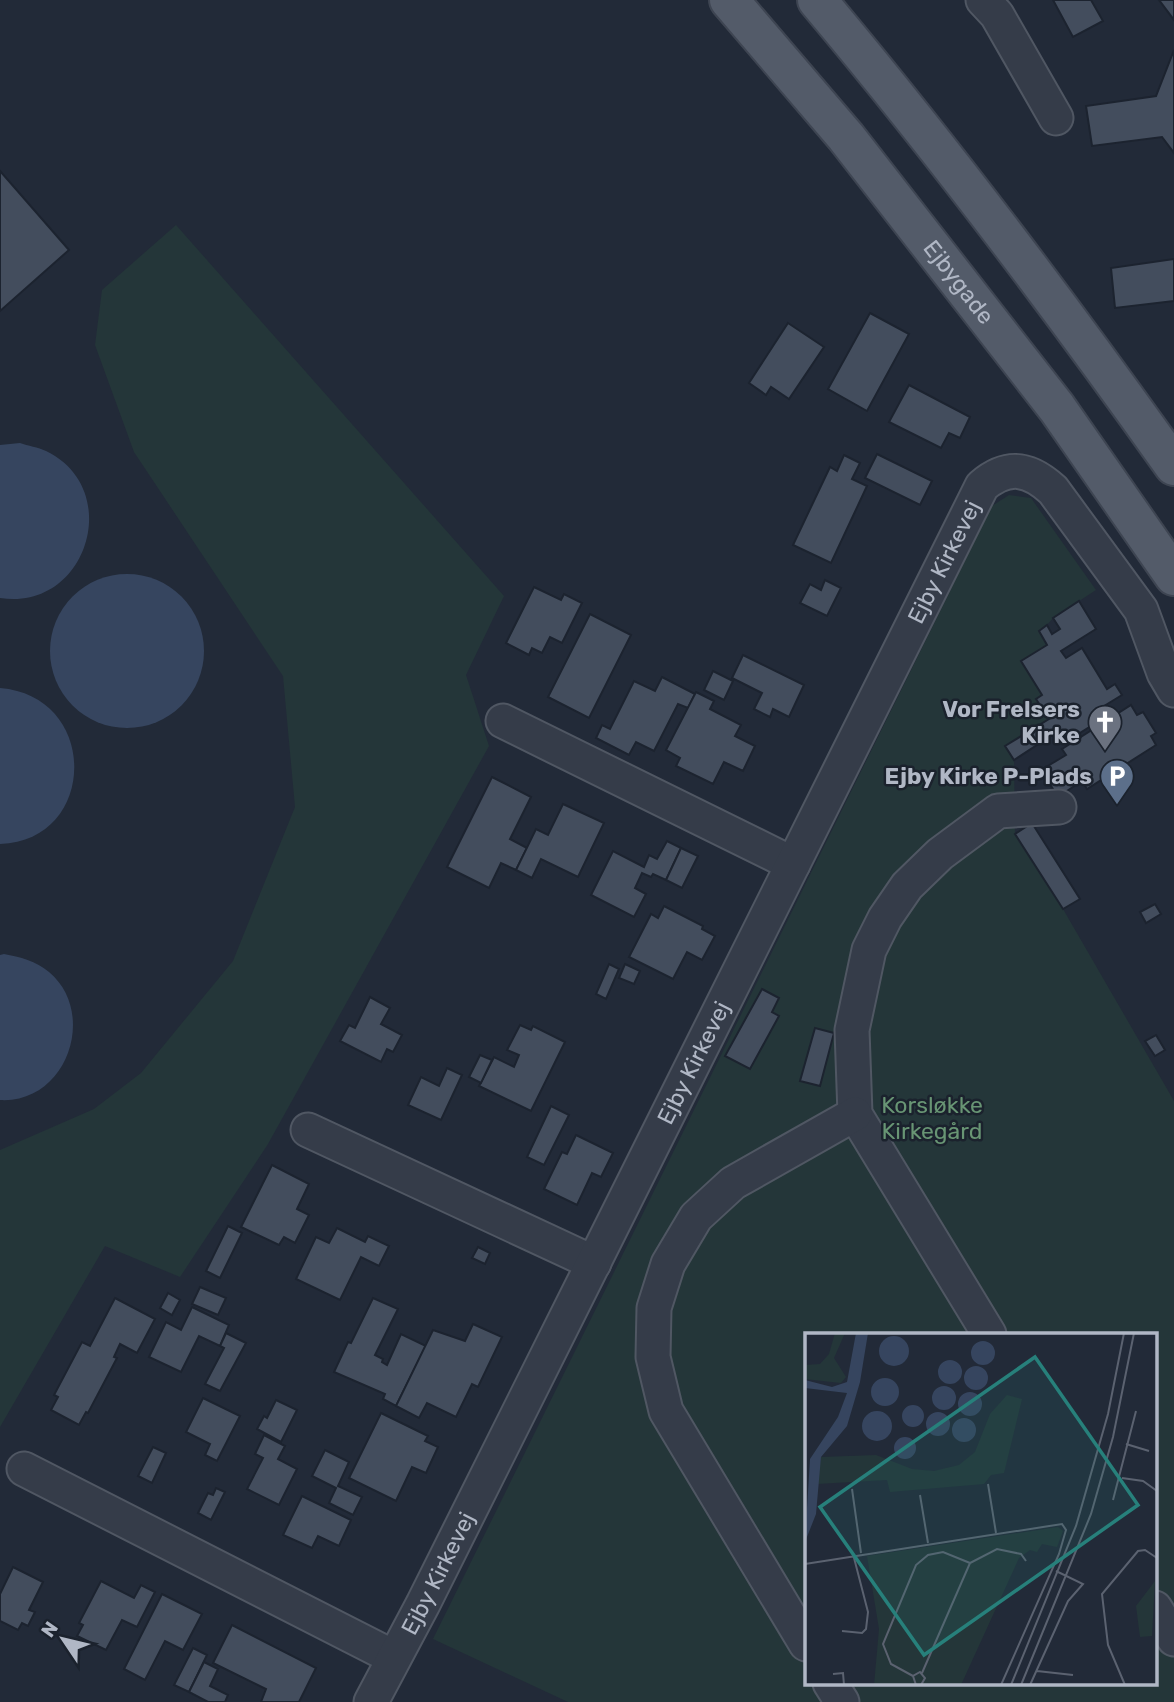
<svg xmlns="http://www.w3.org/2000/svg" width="1174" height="1702" viewBox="0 0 1174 1702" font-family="Rubik,sans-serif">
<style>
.green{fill:#243639;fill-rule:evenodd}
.water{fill:#36455f}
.building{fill:#434d5d;stroke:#1c232f;stroke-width:2}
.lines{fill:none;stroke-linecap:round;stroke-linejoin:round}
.minor-casing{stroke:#505763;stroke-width:37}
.major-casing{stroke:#3e4552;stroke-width:42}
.minor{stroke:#353c49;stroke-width:33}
.major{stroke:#535b69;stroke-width:38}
.labels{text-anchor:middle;stroke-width:5;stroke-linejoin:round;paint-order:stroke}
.street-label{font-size:23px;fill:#b0b7c5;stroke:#1b222d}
.poi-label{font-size:23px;font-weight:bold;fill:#b0b7c5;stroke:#1b222d;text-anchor:end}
.park-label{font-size:23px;fill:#689574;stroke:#1b222d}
.inset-road{fill:none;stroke:#5b6270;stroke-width:2}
.view{fill:#27807b;fill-opacity:0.15;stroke:#27807b;stroke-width:3.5}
.inset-edge{fill:none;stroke:#b0b7c5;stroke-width:3.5}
</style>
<rect width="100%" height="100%" fill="#222a38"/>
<g class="green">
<polygon points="176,225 504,596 466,675 489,746 268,1144 180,1277 105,1246 0,1427 0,1150 94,1109 141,1073 233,961 295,807 283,676 134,452 95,345 102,290"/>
<path d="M1009,495L1031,498L1096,590L1053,618L1047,625L1039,631L1047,645L1021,661L1042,695L1036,699L1049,719L1014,760L1015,834L1063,909L1174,1101V1702H568L433,1639L992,506ZM806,1334H1155V1683H806Z"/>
</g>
<g class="water">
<path d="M20,443C28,446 38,447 46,451C125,489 87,612 0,598V445Z"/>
<circle cx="127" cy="651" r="77"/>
<path d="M0,688C100,696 98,841 0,844Z"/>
<path d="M4,954C20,957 36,961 49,972C98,1013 67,1104 0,1100V955Z"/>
</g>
<g class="building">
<polygon points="1053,0 1091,0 1103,21 1073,37"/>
<polygon points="1159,0 1174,0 1174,20"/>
<polygon points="1174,50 1174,153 1162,137 1092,146 1086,106 1156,96"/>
<polygon points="0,171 69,250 0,311"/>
<polygon points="1174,259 1174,301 1115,308 1111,268"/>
<polygon points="870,313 909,334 867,411 828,389"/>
<polygon points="788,323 824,347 789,399 771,387 766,395 749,383"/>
<polygon points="909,385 970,417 960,438 949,433 941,448 889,422"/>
<polygon points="877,454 932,481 920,505 865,478"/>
<polygon points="844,455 860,463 852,479 867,486 831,563 793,545 830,467 837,471"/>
<polygon points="825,580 841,588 827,616 800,603 810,584 821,590"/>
<polygon points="534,587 561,600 564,594 582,603 562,643 550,637 542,653 532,648 529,655 506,643"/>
<polygon points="1079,601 1096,629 1061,651 1066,658 1082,648 1107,689 1115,684 1122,695 1096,711 1102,719 1064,743 1057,732 1014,760 1005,746 1049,719 1036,699 1042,695 1021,661 1047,645 1039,631 1047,625 1052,634 1060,629 1053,618"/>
<polygon points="590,614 631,635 589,718 548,697"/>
<polygon points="743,655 804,685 789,717 773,709 770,717 754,709 762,693 732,678"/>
<polygon points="713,671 733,681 724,700 704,690"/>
<polygon points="662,677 695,694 688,708 678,704 654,751 636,742 629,755 596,738 602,725 610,729 634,681 655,691"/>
<polygon points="696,692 714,701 710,709 741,725 735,736 755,746 743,771 724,762 713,784 676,766 680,758 666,750"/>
<polygon points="1131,705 1137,715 1143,712 1156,733 1151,736 1156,745 1087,789 1082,781 1058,797 1041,770 1066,755 1062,749"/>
<polygon points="492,777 531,797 510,839 527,848 516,870 501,863 489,888 447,867"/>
<polygon points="563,804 604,823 578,877 541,859 532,878 516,870 536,829 548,835"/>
<polygon points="1032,823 1080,899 1063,909 1015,834"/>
<polygon points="667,841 681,848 666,880 653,874 651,877 642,873 635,888 646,894 634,917 591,895 613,851 644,867 649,855 657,859"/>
<polygon points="681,848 698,856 682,888 666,880"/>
<polygon points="1155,904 1161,914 1146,923 1140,912"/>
<polygon points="664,906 703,926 702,929 715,936 702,960 687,952 673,979 629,957 651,914 658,918"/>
<polygon points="609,964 619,969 606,999 596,994"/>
<polygon points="625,964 640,971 634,984 619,978"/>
<polygon points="762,989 779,998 772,1012 779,1016 750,1069 725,1056"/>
<polygon points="370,997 390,1008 381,1024 402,1035 393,1052 387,1049 381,1062 340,1041 349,1025 355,1028"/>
<polygon points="520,1025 531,1030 533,1026 565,1042 531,1111 479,1086 494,1057 514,1067 519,1055 507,1050"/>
<polygon points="815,1028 834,1033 820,1086 800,1081"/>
<polygon points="1156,1035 1165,1050 1155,1056 1145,1041"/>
<polygon points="480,1055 492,1060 481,1083 469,1077"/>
<polygon points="447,1068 462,1075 441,1120 408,1105 421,1077 439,1086"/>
<polygon points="551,1106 569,1115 544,1165 527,1157"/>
<polygon points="576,1135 613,1153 601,1177 592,1173 577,1205 544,1189 562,1152 567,1154"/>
<polygon points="272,1165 309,1184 297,1209 309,1215 295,1243 284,1237 279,1245 241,1227"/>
<polygon points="228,1226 242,1233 220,1278 206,1271"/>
<polygon points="337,1228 365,1242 368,1236 389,1246 379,1266 361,1257 340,1300 296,1279 316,1237 329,1243"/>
<polygon points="478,1247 490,1253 485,1264 472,1258"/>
<polygon points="200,1287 226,1298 218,1315 192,1304"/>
<polygon points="168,1293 180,1300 172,1315 160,1308"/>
<polygon points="115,1298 155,1319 137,1353 120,1344 114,1357 117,1358 88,1413 86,1412 79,1425 51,1410 58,1397 54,1395 82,1342 90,1346"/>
<polygon points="373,1298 398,1309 375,1355 383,1359 382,1362 387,1365 401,1334 426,1346 396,1406 383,1399 385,1394 334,1372 348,1342 351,1343"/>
<polygon points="192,1307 229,1325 220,1346 199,1336 181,1372 149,1357 166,1322 181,1330"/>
<polygon points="473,1324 502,1337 478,1387 472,1384 456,1417 427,1403 419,1418 396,1406 433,1330 465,1341"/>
<polygon points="226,1333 246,1343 220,1391 205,1384 224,1348 220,1346"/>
<polygon points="203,1398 240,1416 217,1461 205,1455 210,1444 186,1432"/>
<polygon points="276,1400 297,1410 281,1442 257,1429 264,1416 267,1418"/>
<polygon points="381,1413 428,1436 425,1441 438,1447 426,1473 412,1467 396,1501 349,1478"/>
<polygon points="264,1435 285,1446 278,1459 297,1469 279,1505 247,1489 263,1458 255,1454"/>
<polygon points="153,1447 166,1453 152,1483 138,1476"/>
<polygon points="325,1450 349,1462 338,1486 362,1497 353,1515 329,1503 336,1488 312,1476"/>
<polygon points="216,1488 225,1492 211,1520 198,1513 208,1493 213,1495"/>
<polygon points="302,1496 351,1520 339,1546 318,1536 312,1548 283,1535"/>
<polygon points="13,1567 43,1582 29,1610 35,1612 28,1626 22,1623 18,1630 0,1621 0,1594"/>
<polygon points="101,1581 134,1598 141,1585 155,1592 137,1627 122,1620 106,1650 77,1636 83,1625 79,1623"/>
<polygon points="162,1594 202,1614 183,1650 165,1641 145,1680 124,1669"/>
<polygon points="232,1625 316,1668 299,1702 261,1702 266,1689 213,1663"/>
<polygon points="193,1648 207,1655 189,1692 174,1685"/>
<polygon points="204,1662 218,1669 210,1686 228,1695 225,1702 208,1702 189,1692"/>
</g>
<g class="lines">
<g class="minor-casing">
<g id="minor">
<polyline points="983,0 997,15 1056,118"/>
<polyline points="503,721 793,864"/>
<polyline points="308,1130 594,1263"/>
<polyline points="989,1334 855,1114 852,1030 869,950 885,918 907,886 940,854 998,811 1059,807"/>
<polyline points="24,1469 393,1657"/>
<polyline points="1155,1608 1174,1639"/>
<polyline points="806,1644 666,1411 653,1357 654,1308 668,1264 696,1217 733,1183 855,1114"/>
<polyline points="830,1683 842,1702"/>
<path id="s1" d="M371,1702L423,1604L982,486C1008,464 1029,468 1053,490L1141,610L1164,673L1174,690"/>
</g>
</g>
<g class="major-casing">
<g id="major">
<path id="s2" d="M729,0L846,137L1057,408L1174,576"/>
<path d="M817,0C943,150 1061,307 1174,466"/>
</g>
</g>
<use href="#minor" class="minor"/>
<use href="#major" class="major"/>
</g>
<defs>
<g id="church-pin" transform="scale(1.75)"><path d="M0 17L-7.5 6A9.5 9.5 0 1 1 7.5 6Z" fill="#6b7280" stroke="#1b222d"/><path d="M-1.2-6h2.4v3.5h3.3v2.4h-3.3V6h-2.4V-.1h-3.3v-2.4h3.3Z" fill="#fff"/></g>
<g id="parking-pin" transform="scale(1.75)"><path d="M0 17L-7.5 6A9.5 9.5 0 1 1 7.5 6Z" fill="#5c6f8a" stroke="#1b222d"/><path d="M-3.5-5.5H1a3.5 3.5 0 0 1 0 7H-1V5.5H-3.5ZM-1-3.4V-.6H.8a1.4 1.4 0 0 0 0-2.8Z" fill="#fff"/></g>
</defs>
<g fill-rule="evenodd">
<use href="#church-pin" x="1105" y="722"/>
<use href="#parking-pin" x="1117" y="776"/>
</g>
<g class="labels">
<g class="street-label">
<text dy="8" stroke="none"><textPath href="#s2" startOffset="364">Ejbygade</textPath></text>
<text dy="8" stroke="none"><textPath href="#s1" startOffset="1276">Ejby Kirkevej</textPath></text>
<text dy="8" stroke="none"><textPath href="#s1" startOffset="716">Ejby Kirkevej</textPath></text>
<text dy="8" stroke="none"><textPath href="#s1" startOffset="145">Ejby Kirkevej</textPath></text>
</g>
<g class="poi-label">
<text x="1080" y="717">Vor Frelsers<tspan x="1080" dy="26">Kirke</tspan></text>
<text x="1092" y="784">Ejby Kirke P-Plads</text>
</g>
<g class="park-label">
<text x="932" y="1113">Korsløkke<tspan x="932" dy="26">Kirkegård</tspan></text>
</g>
</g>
<g transform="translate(805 1333)">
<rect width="352" height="352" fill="#222a38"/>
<path d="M30,0H40L29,25L41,44L36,50L0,46V32L15,31L24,21ZM202,62L217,66L199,140L186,142L179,151L85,159L82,147L12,151L16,124L71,122L107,136L129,138L154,132L170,119L185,81ZM253,194L258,198L252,214L237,211L232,219L225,217L214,225L156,352H69L74,296L62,223ZM350,248L347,303L335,304L331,273Z" fill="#243639"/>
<path d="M51,0H63L55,49L42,93L16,124L11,181L0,209L5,126L33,84L42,60L0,55V47L27,54L42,49ZM74 18a15 15 0 1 1 30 0a15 15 0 1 1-30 0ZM166 20a12 12 0 1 1 24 0a12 12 0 1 1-24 0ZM133 39a12 12 0 1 1 24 0a12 12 0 1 1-24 0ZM159 45a12 12 0 1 1 24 0a12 12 0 1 1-24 0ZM66 59a14 14 0 1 1 28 0a14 14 0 1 1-28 0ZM127 65a12 12 0 1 1 24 0a12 12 0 1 1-24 0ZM153 71a12 12 0 1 1 24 0a12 12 0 1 1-24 0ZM97 83a11 11 0 1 1 22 0a11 11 0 1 1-22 0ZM57 93a15 15 0 1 1 30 0a15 15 0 1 1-30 0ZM121 91a12 12 0 1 1 24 0a12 12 0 1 1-24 0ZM147 97a12 12 0 1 1 24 0a12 12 0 1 1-24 0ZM89 115a11 11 0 1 1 22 0a11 11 0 1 1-22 0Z" fill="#36455f"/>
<path class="inset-road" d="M321,111L344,118M317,145L338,148L352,158M183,151L191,200M47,156L56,220M115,162L123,210M308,167L331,78M0,231L257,191L261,197L254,221L196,352M37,298L57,300L61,296L63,279L48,221M232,338L268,342M117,340L165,230L192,216L216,221L221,228M28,341L38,340L39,352M108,343L86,331L78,311L111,232L123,222L138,219L165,230M111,352L108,343L115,339L120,345L116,352M206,352L271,193L303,81L319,0M216,352L286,181L308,104L329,0M225,352L263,268L278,251L251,238M320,352L303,312L297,261L333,218L340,217L352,225"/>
<path class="view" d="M230,24L333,172L119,322L15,174Z"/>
<rect width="352" height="352" class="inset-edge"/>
</g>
<g transform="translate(63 1639) rotate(305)" stroke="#1b222d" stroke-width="5" paint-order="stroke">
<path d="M0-5L12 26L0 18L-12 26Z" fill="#b0b7c5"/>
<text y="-10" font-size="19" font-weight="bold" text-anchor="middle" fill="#b0b7c5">N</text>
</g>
</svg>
